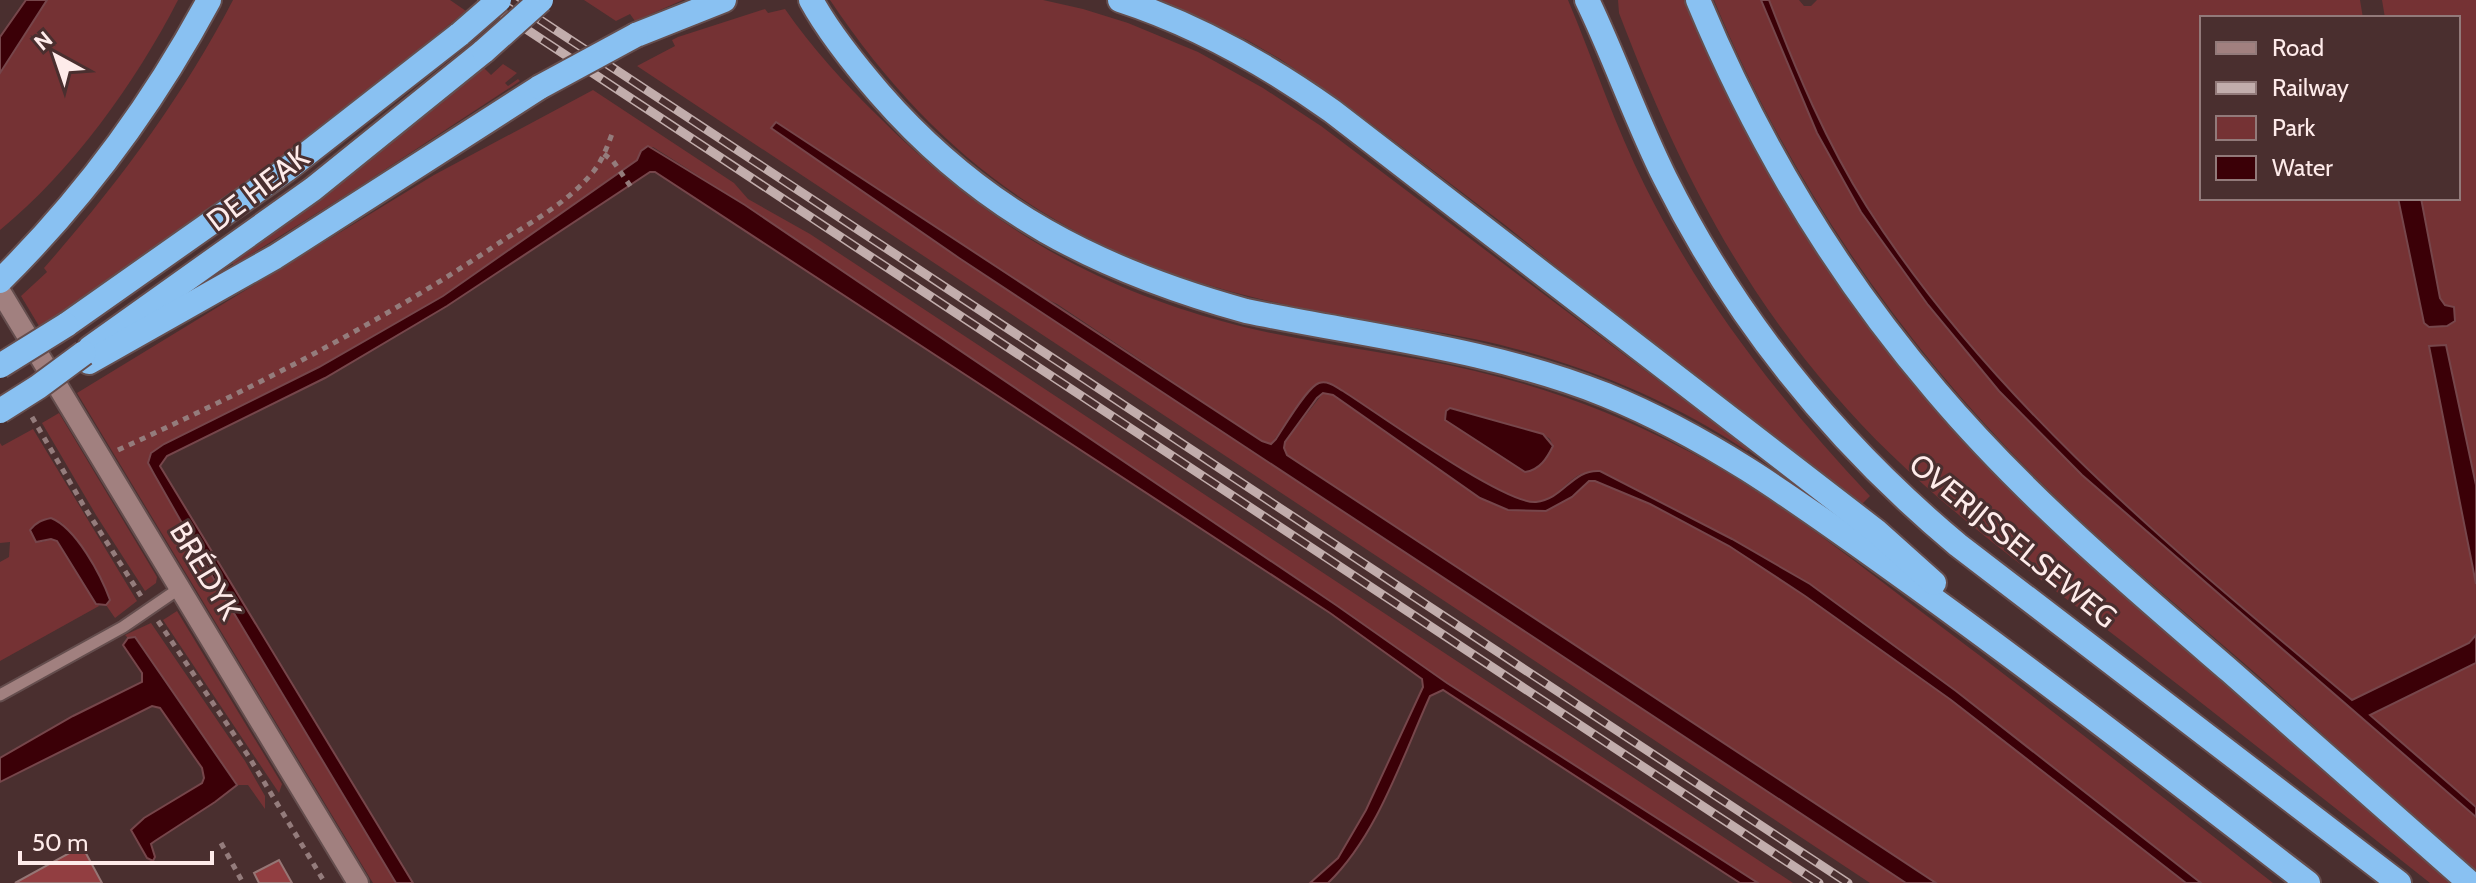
<svg xmlns="http://www.w3.org/2000/svg" width="2476" height="883" viewBox="0 0 2476 883" font-family="Cabin,sans-serif">
<style>
.green{fill:#753234;fill-rule:evenodd}
.water{fill:#3b0007;stroke:#76464b;stroke-width:2}
.building{fill:#923e41;stroke:#967675;stroke-width:2}
.lines{fill:none;stroke-linecap:round;stroke-linejoin:round}
.lane-casing{stroke:#654e4e;stroke-width:15}
.secondary-casing{stroke:#654e4e;stroke-width:24}
.highway-casing{stroke:#654e4e;stroke-width:28}
.path{stroke:#947c7c;stroke-width:5;stroke-dasharray:6 6;stroke-linecap:butt}
.lane{stroke:#a1807f;stroke-width:11}
.secondary{stroke:#a1807f;stroke-width:20}
.highway{stroke:#89c1f2;stroke-width:24}
.rail-casing{stroke:#c2adac;stroke-width:9}
.rail{stroke:#4a2f2f;stroke-width:6;stroke-dasharray:18;stroke-linecap:butt}
.highway-bridge-casing{stroke:#654e4e;stroke-width:28;stroke-linecap:butt}
.highway-bridge{stroke:#89c1f2;stroke-width:24}
.labels{text-anchor:middle;stroke-width:6;stroke-linejoin:round;paint-order:stroke}
.street-label{font-size:30px;fill:#feebea;stroke:#4a2f2f}
</style>
<rect width="100%" height="100%" fill="#4a2f2f"/>
<g class="green">
<path d="M47,0H178C136,82 72,171 0,230V73Z"/>
<path d="M233,0H450L466,11L430,40L432,43L388,81L71,312L68,308L39,326L21,296L47,272L44,268C117,185 182,98 233,0Z"/>
<polygon points="584,0 683,0 635,21 630,14 616,21"/>
<path d="M830,0H1043L1083,9L1128,23L1198,52L1263,88L1321,126L1749,449L1747,451C1666,397 1570,359 1474,339C1399,324 1323,315 1248,296C1063,250 936,158 830,0Z"/>
<path d="M1160,0H1568C1594,62 1615,126 1645,186C1705,305 1780,400 1870,496L1862,504L1682,368L1505,225L1340,100L1280,59L1247,40Z"/>
<path d="M1618,0H1685L1719,81L1779,191L1830,272L1901,367L1988,465L2039,517L2453,883H2430C2325,800 2220,717 2114,635C2015,560 1914,488 1833,393C1733,278 1673,154 1619,13Z"/>
<path d="M1714,0H1761L1817,133L1928,305L1999,391L2082,475L2476,817V871C2406,811 2338,748 2270,686C2199,623 2125,564 2057,498C1910,357 1792,189 1714,0Z"/>
<path d="M1769,0H1799L1804,6H1811L1817,0H2360L2363,18H2202V198H2398L2424,323L2445,305L2440,298L2421,198H2458V18H2385L2382,0H2476V485L2446,345L2430,346L2476,584V635L2469,643L2352,700C2177,550 1992,404 1867,207C1826,142 1797,71 1769,0Z"/>
<path d="M765,9L768,13L785,9C812,48 844,83 878,116C986,224 1091,288 1240,326C1317,345 1397,353 1475,371C1547,388 1616,413 1682,448C1768,492 1845,554 1923,613C2041,701 2157,793 2273,883H2201L1956,691L1810,584L1732,539L1601,471C1593,472 1582,472 1577,476C1562,486 1555,500 1536,502C1505,504 1376,412 1343,391C1331,383 1324,380 1311,388L1271,444L1262,441L1057,304L959,258L1906,883H1870L637,66L675,46L672,40L678,37ZM1450,408L1543,434L1550,439L1553,446L1550,453L1525,472L1445,420Z"/>
<polygon points="503,64 517,73 505,83 508,86 518,79 520,81 357,188 234,265 232,263 343,180 483,67 491,75"/>
<polygon points="593,90 734,183 748,199 810,234 1793,883 1758,883 1447,683 1336,605 745,205 653,147 641,151 637,160 443,296 319,367 164,444 151,454 148,463 154,474 223,595 396,883 373,883 77,393 434,175"/>
<polygon points="1323,393 1333,395 1508,510 1572,497 1589,481 1595,481 1650,504 1729,546 1805,596 1951,700 2186,883 1936,883 1287,455 1283,448 1285,442"/>
<polygon points="59,413 157,577 156,583 145,591 96,515 42,423"/>
<polygon points="33,429 137,601 115,618 106,605 110,600 62,523 51,518 42,520 42,542 51,539 57,541 99,606 0,661 0,562 9,557 10,542 0,543 0,443 2,446"/>
<polygon points="177,611 282,784 279,793 163,620"/>
<polygon points="151,623 245,761 265,796 265,809 248,785 237,785 135,637 128,638 125,635"/>
<polygon points="2476,663 2476,807 2369,715"/>
</g>
<g class="water">
<polygon points="26,0 47,0 0,73 0,37"/>
<path d="M1761,0H1769C1796,71 1826,142 1867,207C1992,403 2176,552 2352,700L2469,643L2476,635V663L2370,715L2476,807V817L2082,475L1999,391L1928,305L1861,212L1817,133Z"/>
<path d="M776,122L1262,441L1271,444L1276,439C1284,427 1307,387 1319,383C1328,380 1336,387 1343,391C1376,412 1505,505 1536,502C1564,499 1572,469 1600,471L1732,539L1810,584L1956,691L2201,883H2186L1951,700L1805,596L1729,546L1650,504L1595,481H1589L1572,497L1546,511L1508,510L1480,498L1333,395L1323,393L1317,398L1285,442L1284,448L1287,455L1936,883H1906L959,258L771,128Z"/>
<path d="M648,146L745,205L1336,605L1447,683L1758,883H1740L1443,690L1430,696C1402,758 1377,836 1328,883H1310L1338,858L1366,810L1423,687L1422,679L1330,613L655,172H650L447,306L325,378L167,456L160,466L413,883H396L223,595L154,474L148,463L151,453L164,444L319,367L443,296L637,160L641,151Z"/>
<polygon points="2398,198 2421,198 2440,298 2445,305 2454,307 2455,321 2447,326 2429,327 2424,323"/>
<polygon points="2446,345 2476,485 2476,584 2429,346"/>
<path d="M1450,408L1543,434L1553,446C1547,458 1540,470 1525,472L1445,420L1446,411Z"/>
<path d="M51,518C76,528 101,575 110,600L106,605L96,604L57,541L51,539L36,542L30,530C36,522 42,520 51,518Z"/>
<polygon points="135,637 237,785 215,802 155,841 151,844 155,857 153,861 147,858 131,830 144,818 202,783 204,778 202,768 160,708 152,706 0,782 0,758 73,716 142,682 142,673 123,645 128,638"/>
</g>
<g class="building">
<polygon points="82,846 102,883 15,883"/>
<polygon points="279,860 292,883 259,883 254,873"/>
</g>
<g class="lines">
<g class="lane-casing">
<polyline id="lane" points="0,695 123,627 180,588"/>
</g>
<g class="secondary-casing">
<polyline id="secondary" points="0,291 358,883"/>
</g>
<g class="highway-casing">
<g id="highway">
<path d="M811,0C829,33 855,65 880,94C982,211 1098,270 1246,311C1366,336 1491,349 1606,395C1714,439 1805,507 1900,575C2038,674 2173,779 2308,883"/>
<path d="M1120,0C1197,25 1266,64 1332,111L1876,531L1934,583"/>
<path d="M1587,0C1615,58 1636,120 1665,178C1736,320 1836,443 1958,545L2399,883"/>
<path d="M1698,0C1757,142 1836,274 1936,391C2024,495 2127,582 2230,671C2310,741 2390,812 2470,883"/>
<polyline points="636,35 724,0"/>
<path d="M0,281C84,198 153,104 209,0"/>
<polyline points="66,325 286,170 460,34"/>
<polyline points="90,348 313,189 484,51"/>
<polyline points="89,362 275,257 540,87"/>
</g>
</g>
<g class="path">
<polyline points="604,154 613,161 633,190"/>
<polyline points="32,417 85,508 141,596"/>
<path d="M118,450C249,390 377,325 496,245C529,223 568,203 593,172C602,161 607,147 612,134"/>
<polyline points="158,621 249,757 325,883"/>
<polyline points="221,843 243,883"/>
</g>
<use href="#lane" class="lane"/>
<use href="#secondary" class="secondary"/>
<use href="#highway" class="highway"/>
<g class="rail-casing">
<g id="rail">
<polyline points="482,0 1819,883"/>
<polyline points="510,0 1848,883"/>
</g>
</g>
<use href="#rail" class="rail"/>
<g class="highway-bridge-casing">
<g id="highway-bridge">
<polyline points="460,34 499,0"/>
<polyline points="484,51 541,0"/>
<polyline points="540,87 636,35"/>
<polyline points="0,366 66,325"/>
<polyline points="0,411 38,387 84,353"/>
</g>
</g>
<use href="#highway-bridge" class="highway-bridge"/>
</g>
<g class="labels">
<g class="street-label">
<text transform="translate(258 189) rotate(-37)" y="10">DE HEAK</text>
<text transform="translate(2013 541) rotate(39)" y="10">OVERIJSSELSEWEG</text>
<text transform="translate(205 571) rotate(59)" y="10">BRÉDYK</text>
</g>
</g>
<rect x="2200" y="16" width="260" height="184" fill="#4a2f2f" stroke="#927a7a" stroke-width="2"/>
<rect x="2216" y="42" width="40" height="12" fill="#a1807f" stroke="#927a7a" stroke-width="2"/>
<text x="2272" y="56" font-size="24" fill="#feebea">Road</text>
<rect x="2216" y="82" width="40" height="12" fill="#c2adac" stroke="#927a7a" stroke-width="2"/>
<text x="2272" y="96" font-size="24" fill="#feebea">Railway</text>
<rect x="2216" y="116" width="40" height="24" fill="#753234" stroke="#927a7a" stroke-width="2"/>
<text x="2272" y="136" font-size="24" fill="#feebea">Park</text>
<rect x="2216" y="156" width="40" height="24" fill="#3b0007" stroke="#927a7a" stroke-width="2"/>
<text x="2272" y="176" font-size="24" fill="#feebea">Water</text>
<g transform="translate(56 56) rotate(320)" stroke="#4a2f2f" stroke-width="6" paint-order="stroke">
<path d="M0-6L14 30L0 20L-14 30Z" fill="#feebea"/>
<text y="-12" font-size="22" font-weight="bold" text-anchor="middle" fill="#feebea">N</text>
</g>
<path d="M20 851v12h192v-12" fill="none" stroke="#feebea" stroke-width="4"/>
<text x="32" y="851" font-size="24" fill="#feebea" stroke="#4a2f2f" stroke-width="6" paint-order="stroke">50 m</text>
</svg>
